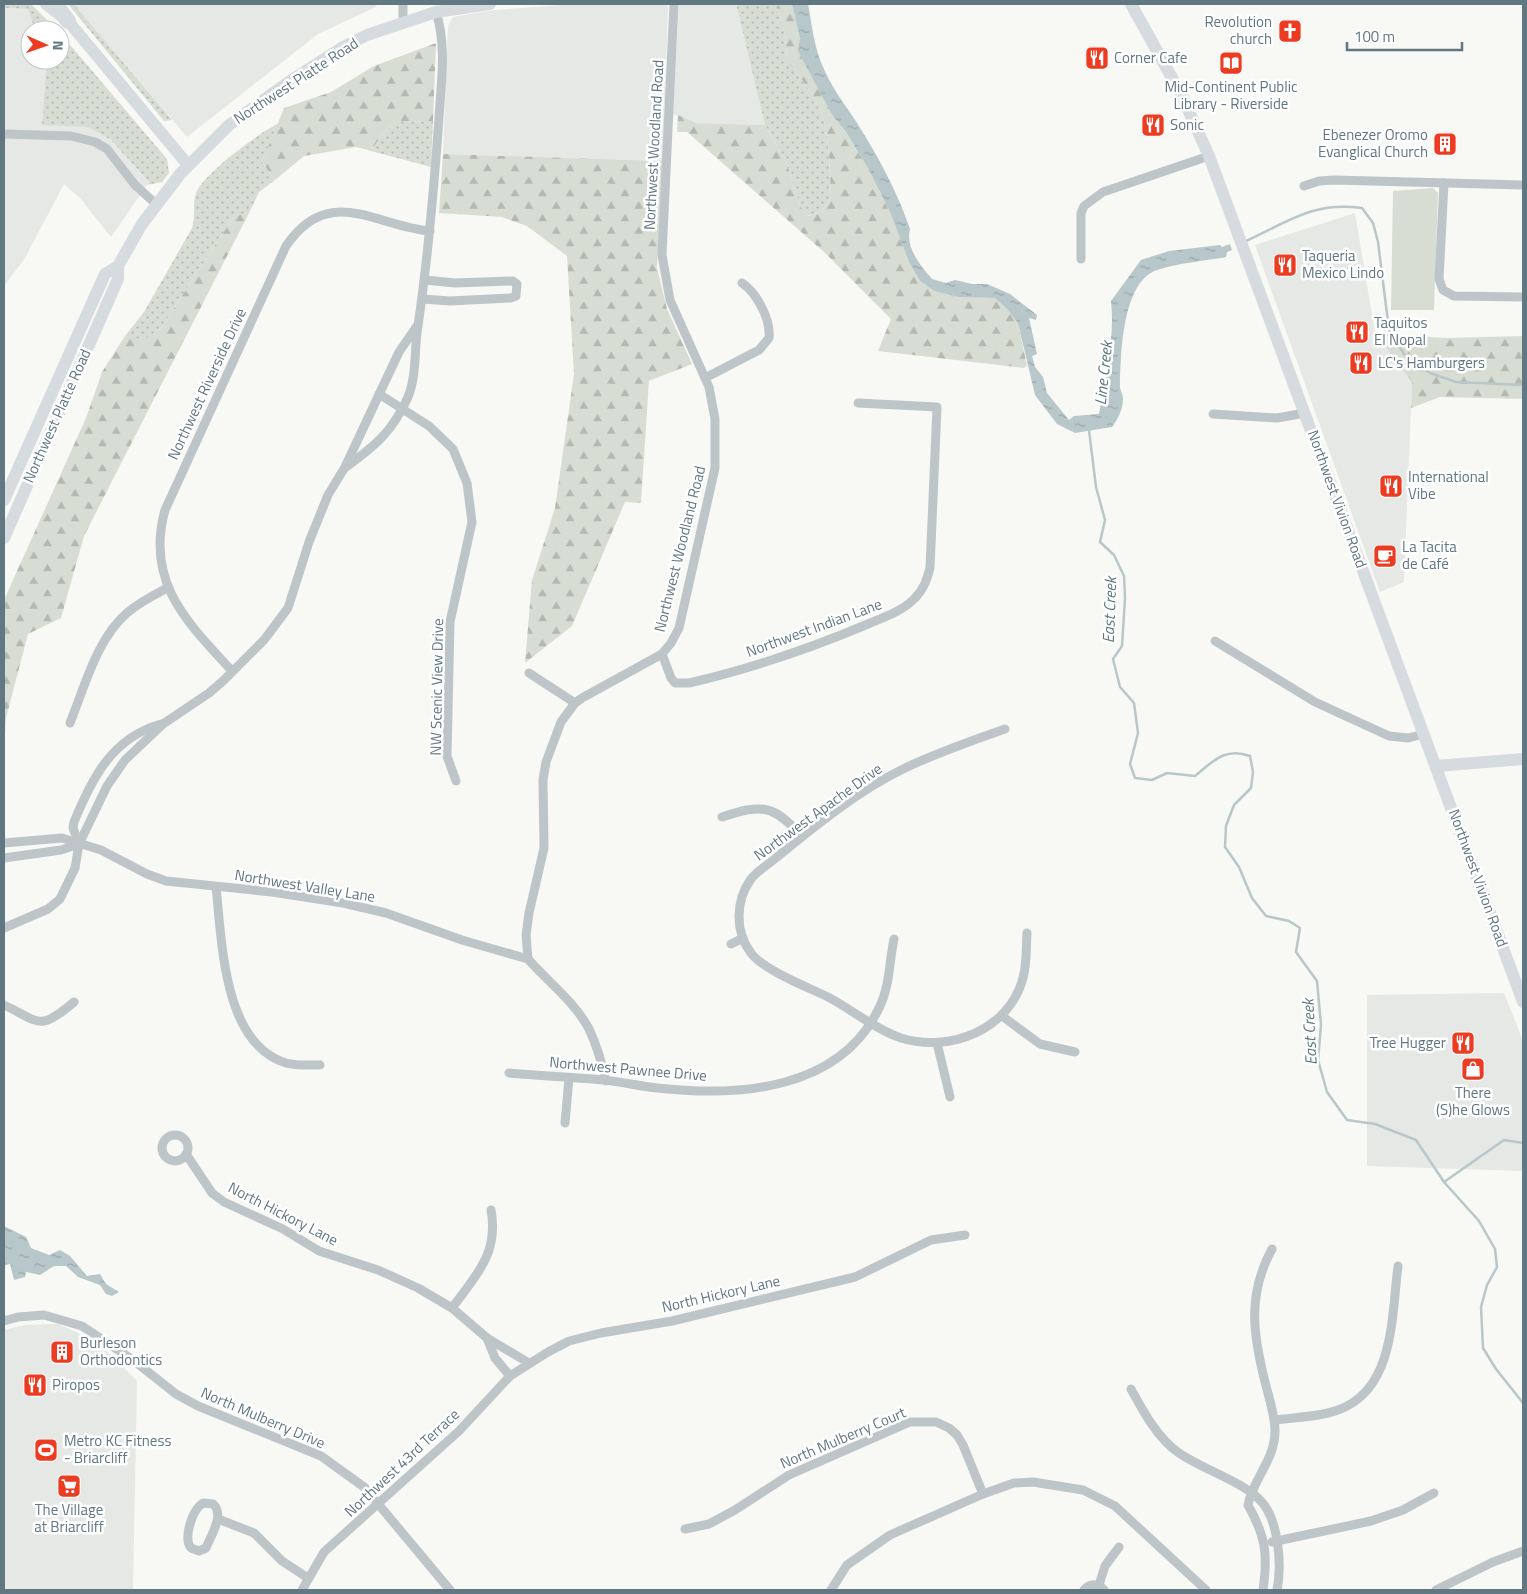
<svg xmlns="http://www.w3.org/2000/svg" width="1527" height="1594" viewBox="0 0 1527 1594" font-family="'Titillium Web',sans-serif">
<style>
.built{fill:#e6e8e6}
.grass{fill:url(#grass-dots)}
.forest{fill:url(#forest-firs)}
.park{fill:#d8ddd4}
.water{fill:url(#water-ripples)}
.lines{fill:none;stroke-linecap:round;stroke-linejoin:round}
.stream{stroke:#b7c7ca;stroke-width:2.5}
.minor{stroke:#bec5c8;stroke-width:9}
.secondary{stroke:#d5dbde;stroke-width:12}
.motorway{stroke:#d5dbde;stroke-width:16}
.labels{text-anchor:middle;stroke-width:5;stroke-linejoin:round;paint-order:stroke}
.poi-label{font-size:15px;fill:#617782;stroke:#fff;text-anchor:start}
.street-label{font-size:15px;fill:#617782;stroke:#fff}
.water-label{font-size:16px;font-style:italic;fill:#5c777c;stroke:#fff}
</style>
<defs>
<pattern id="grass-dots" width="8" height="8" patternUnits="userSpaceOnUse" patternTransform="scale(1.25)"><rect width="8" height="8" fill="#d8ddd4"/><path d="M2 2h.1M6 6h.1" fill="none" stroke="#b3b8b1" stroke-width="1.8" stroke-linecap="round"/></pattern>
<pattern id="forest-firs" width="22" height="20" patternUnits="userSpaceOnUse" patternTransform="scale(1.25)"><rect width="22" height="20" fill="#d8ddd4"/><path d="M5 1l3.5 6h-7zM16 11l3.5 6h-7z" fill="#b3b8b1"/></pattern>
<pattern id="water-ripples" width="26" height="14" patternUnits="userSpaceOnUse" patternTransform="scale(1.25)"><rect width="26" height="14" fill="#b7c7ca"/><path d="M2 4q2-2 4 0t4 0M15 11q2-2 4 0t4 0" fill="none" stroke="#98a6a9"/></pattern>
</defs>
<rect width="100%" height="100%" fill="#f8f8f5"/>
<g class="built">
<polygon points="74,4 377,4 376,7 318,34 187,137"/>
<polygon points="577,4 666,4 668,7 663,161 443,154 448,26 453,17 495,10"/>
<polygon points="679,4 736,4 765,125 697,123 673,114"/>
<polygon points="4,8 28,9 35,30 30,30 30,60 43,60 46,69 42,124 88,127 111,140 149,182 111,237 80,198 64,184 25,258 4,286"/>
<polygon points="1355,213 1375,333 1412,382 1404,582 1380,592 1255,245"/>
<polygon points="1504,993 1523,1041 1523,1171 1367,1166 1367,995"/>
<polygon points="58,1324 85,1336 111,1355 137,1381 133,1590 4,1590 4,1330 25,1325"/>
</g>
<g class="grass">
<polygon points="4,4 31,4 57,30 35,30 28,9 4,8"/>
<polygon points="68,4 74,4 172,120 164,121"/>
<path d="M736,4H777L785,34L787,61C801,75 820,105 825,124C828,136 833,191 829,201C825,210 816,214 807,216L800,206L786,161L765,125Z"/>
<polygon points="60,33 167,159 169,173 162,182 147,185 149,182 111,140 88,127 42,125 46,69 43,60 60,60"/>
<path d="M433,121L431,167L371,151C394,116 392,122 433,121Z"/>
<path d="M279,123L262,162L275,180L259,192L249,213L235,215L161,328L144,340L125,336L144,312L192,228C196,216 192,204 196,193C204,173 259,133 279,123Z"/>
</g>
<g class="forest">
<path d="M777,4H792L815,82L831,113L846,132L869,170L890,212L909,262L920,281L934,291L958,297L995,298L1007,309L1018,323L1027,366L1024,368L878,351L891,319L824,252L687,132H677L678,115L697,123L765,125L786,161L800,206L807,216C816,214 825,210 829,201C833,191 828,136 825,124C820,105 801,75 787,62L785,34Z"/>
<path d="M436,43L433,121C392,122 394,116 371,151L356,147L304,156L275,180L262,162L284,108L331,92L374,66Z"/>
<polygon points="443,154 663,161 657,268 667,309 692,364 649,381 641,503 625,502 572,626 525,663 532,580 555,508 574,374 567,256 527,226 502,217 439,213"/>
<polygon points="249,213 84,536 61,618 28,634 6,718 4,745 4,600 86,418 102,372 125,336 145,339 161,328 235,215"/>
<polygon points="1375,333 1445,338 1523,336 1523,399 1440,397 1411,408 1412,382"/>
</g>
<polygon class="park" points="1433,188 1438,193 1434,310 1391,310 1393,191"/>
<g class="water">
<path d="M792,4H808C812,25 814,47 823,67C833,90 844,103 857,123C878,156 897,191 910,229C905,248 921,266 932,279L946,283L955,280L972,284H987L1010,294L1037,315L1036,320L1029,318L1037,354L1032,356L1035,367L1043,377L1047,393L1069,420L1074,416L1099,414C1106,377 1115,338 1111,301L1141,260L1169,251L1220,245L1222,247L1230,244L1232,250L1227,252L1226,257C1203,261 1179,263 1157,270C1122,282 1121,353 1120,384C1119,389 1123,394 1123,399C1123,409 1118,419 1112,427L1075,433L1057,424L1035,395L1018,323L1007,309L995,298L958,297L934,291L920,281L909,262L890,212L869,170L846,132L831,113L798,51L800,38Z"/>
<polygon points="4,1226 26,1237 31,1248 49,1255 60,1250 70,1256 87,1276 100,1274 106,1284 119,1292 112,1296 106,1294 100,1285 78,1277 66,1266 54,1266 40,1275 26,1272 25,1277 14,1280 10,1264 4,1265"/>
</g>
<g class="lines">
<g class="stream">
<path d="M1246,241C1288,222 1313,201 1362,208L1373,223L1378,242L1389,330L1404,354L1430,373L1456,382L1523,385"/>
<path d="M1089,430L1096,487L1105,520L1100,542L1114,555L1124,576L1125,598L1122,646L1113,659L1120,687L1134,703L1138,733L1130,764L1135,778L1152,780L1167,773L1195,776C1213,761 1225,747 1250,756L1253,772L1251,788L1234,805L1226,826L1225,847L1239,867L1252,898L1266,916L1289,921L1300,928L1296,952L1317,981L1321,1025L1318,1060L1327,1092L1347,1120L1375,1124L1416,1140L1444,1182L1504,1140L1523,1143"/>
<polyline points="1444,1182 1479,1221 1495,1249 1497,1267 1487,1285 1481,1307 1483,1348 1496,1369 1523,1403"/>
</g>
<g class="minor">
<polyline points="403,22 403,4"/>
<polyline points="4,134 71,136 95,142 107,149 135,185 156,204"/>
<polyline points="1444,183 1439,279 1443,290 1454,296 1523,297"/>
<polyline points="1304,186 1319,181 1334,180 1523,185"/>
<polyline points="1081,259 1081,213 1084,206 1103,192 1209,156"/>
<polyline points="423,299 450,301 511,298 516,296 517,284 513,281 455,283 425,280"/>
<path d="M705,378L759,350L769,338C771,320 757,293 742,283"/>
<polyline points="379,394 429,426 453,449 467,483 472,522 450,622 447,756 456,781"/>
<polyline points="1213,414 1277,418 1305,413"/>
<path d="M346,467C375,446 393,431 408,397C417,375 414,348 418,326C428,257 434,188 439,118C441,83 447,46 436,12"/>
<polyline points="1215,641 1315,702 1389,736 1408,738 1424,734"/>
<path d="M662,654L671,678L675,683H689C750,669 811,648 868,624C884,617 903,611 915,598C924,589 927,579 930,568L937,407L858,403"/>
<path d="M232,671C187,622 145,582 165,510L286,246C329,183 375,226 430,231"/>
<polyline points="529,673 575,703"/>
<path d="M70,723C85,686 97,638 128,612C140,602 154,595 167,588"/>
<path d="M1005,729C971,741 936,753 903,769C858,791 816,825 777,857C768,865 758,870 751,879C735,901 735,932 751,953C762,969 807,987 826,996C850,1008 876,1030 901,1038C950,1053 1009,1030 1023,978C1027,964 1026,948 1027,933"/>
<path d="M722,817C761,804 774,804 802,837"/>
<polyline points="4,843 62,838 101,850 147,874 166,881 272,892 343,903 386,913 462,940 528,959"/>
<path d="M79,844L73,828L74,822C92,778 112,738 161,724"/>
<polyline points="4,858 61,850 79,844"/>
<path d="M216,887C222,941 223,1044 286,1063C297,1066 309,1065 320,1065"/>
<polyline points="4,928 48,909 60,899 75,868 79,844 107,786 125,760 163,724 209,693 223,681 264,640 288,608 309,542 328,495 345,467 399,352 417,326"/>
<polyline points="731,944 743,938"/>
<path d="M4,1005C40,1022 39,1032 74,1002"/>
<polyline points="1002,1016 1040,1044 1075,1052"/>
<polyline points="937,1043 950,1097"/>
<path d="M509,1073C541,1076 573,1077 604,1080C622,1082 639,1086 657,1088C738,1097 841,1091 880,1006C890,985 889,962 894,939"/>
<path d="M606,1081C602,1063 597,1046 589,1029C575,1002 548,982 528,959L526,935L529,913L544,848L543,780L546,762L561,722L575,703L582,698L662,654L671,643L679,628L715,468V419L709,387L670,300L662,255L674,4"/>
<polyline points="565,1123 569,1078"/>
<circle cx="175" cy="1148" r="13"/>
<polyline points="186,1154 212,1193 224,1202 283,1229 319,1251 378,1270 418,1288 452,1308 487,1338 529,1363"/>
<path d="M452,1308C476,1275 499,1254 491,1210"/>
<polyline points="4,1321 18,1317 44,1315 82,1326 133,1360 176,1394 198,1406 321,1456 364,1487 450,1590"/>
<polyline points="487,1338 495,1358 510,1376"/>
<path d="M1131,1389C1143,1411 1158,1439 1179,1453C1202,1469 1239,1480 1259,1499C1279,1518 1282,1565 1277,1590"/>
<path d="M1275,1420C1292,1418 1311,1417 1328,1413C1395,1398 1391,1320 1398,1266"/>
<path d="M203,1503L213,1504C225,1515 211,1535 206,1548L199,1551L191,1548C183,1538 192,1510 203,1503Z"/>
<polyline points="218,1519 254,1533 282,1561 308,1578"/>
<polyline points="685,1529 709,1524 735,1510 789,1475 910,1422 936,1422 949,1428 957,1435 963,1445 983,1494"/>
<polyline points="1272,1542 1371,1521 1403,1510 1434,1493"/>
<polyline points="1099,1585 1105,1566 1119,1547"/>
<polyline points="302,1590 324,1552 459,1431 510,1376 548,1352 569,1341 601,1333 672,1321 855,1277 931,1240 965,1235"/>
<polyline points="831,1590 847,1565 890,1535 983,1494 1014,1483 1033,1482 1083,1490 1115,1506 1206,1590"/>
<path d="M1084,1590C1090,1583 1098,1583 1104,1590"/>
<path d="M1263,1590C1268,1555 1266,1537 1248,1505C1253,1479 1275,1460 1275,1431C1275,1415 1269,1398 1265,1382C1253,1334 1247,1295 1272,1249"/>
<polyline points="1436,1590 1493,1562 1523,1551"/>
</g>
<g class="secondary">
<polyline points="46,4 68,21 188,165"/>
<polyline points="1131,4 1182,96 1209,156 1523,1002"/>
<polyline points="4,500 105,274 118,266 142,224 181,173 229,125 290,81 343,47 367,35 436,12 490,4"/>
<polyline points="4,538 118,279 118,266"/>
<polyline points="1436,766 1523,759"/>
</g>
<polyline class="motorway" points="55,4 68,21"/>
</g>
<defs>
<g id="church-square" transform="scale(1.25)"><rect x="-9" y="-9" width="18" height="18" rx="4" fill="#ec3b21" stroke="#fff"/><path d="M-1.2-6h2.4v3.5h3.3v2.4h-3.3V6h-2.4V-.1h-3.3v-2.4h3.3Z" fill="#fff"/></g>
<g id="restaurant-square" transform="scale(1.25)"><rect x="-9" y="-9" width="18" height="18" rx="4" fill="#ec3b21" stroke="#fff"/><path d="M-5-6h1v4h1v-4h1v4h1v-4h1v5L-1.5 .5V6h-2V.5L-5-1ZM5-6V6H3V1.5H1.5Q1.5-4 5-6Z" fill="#fff"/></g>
<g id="library-square" transform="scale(1.25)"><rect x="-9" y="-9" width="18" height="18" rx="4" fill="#ec3b21" stroke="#fff"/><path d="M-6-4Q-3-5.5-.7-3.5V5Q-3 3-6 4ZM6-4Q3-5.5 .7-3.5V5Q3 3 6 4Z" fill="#fff"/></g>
<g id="building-square" transform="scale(1.25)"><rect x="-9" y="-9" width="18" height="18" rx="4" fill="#ec3b21" stroke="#fff"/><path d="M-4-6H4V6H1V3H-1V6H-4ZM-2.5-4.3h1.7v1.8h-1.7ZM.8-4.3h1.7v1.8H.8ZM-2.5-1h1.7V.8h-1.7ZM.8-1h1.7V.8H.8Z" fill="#fff"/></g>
<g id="cafe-square" transform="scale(1.25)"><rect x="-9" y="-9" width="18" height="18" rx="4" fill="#ec3b21" stroke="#fff"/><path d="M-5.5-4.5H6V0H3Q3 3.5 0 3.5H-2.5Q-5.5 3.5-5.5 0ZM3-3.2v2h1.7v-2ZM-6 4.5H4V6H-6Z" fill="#fff"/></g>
<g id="shop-square" transform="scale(1.25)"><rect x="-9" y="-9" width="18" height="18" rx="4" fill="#ec3b21" stroke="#fff"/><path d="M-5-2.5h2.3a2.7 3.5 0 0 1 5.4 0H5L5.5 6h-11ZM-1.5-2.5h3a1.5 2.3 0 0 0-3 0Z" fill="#fff"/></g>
<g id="stadium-square" transform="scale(1.25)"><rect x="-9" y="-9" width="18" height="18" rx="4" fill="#ec3b21" stroke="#fff"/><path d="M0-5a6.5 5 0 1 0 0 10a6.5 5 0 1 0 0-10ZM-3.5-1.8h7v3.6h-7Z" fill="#fff"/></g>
<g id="supermarket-square" transform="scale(1.25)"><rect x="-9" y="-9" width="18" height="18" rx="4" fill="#ec3b21" stroke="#fff"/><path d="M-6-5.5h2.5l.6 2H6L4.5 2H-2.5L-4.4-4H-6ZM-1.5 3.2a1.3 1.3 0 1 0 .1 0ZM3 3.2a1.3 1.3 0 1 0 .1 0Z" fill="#fff"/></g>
</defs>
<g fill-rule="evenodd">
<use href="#church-square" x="1290" y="31"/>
<use href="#restaurant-square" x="1097" y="58"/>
<use href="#library-square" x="1231" y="63"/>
<use href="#restaurant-square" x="1153" y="125"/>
<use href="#building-square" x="1445" y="144"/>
<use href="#restaurant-square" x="1285" y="265"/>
<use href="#restaurant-square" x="1357" y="332"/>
<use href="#restaurant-square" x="1361" y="363"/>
<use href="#restaurant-square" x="1391" y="486"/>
<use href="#cafe-square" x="1385" y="556"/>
<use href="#restaurant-square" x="1463" y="1043"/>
<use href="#shop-square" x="1473" y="1069"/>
<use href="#building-square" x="62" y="1352"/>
<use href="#restaurant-square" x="35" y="1385"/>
<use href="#stadium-square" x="46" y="1450"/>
<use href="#supermarket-square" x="69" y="1486"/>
</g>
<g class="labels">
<g class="poi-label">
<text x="1272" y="27" text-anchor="end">Revolution<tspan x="1272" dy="17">church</tspan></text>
<text x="1114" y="63">Corner Cafe</text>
<text x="1231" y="92" text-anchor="middle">Mid-Continent Public<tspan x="1231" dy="17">Library - Riverside</tspan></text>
<text x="1170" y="130">Sonic</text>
<text x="1428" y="140" text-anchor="end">Ebenezer Oromo<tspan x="1428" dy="17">Evanglical Church</tspan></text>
<text x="1302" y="261">Taqueria<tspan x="1302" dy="17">Mexico Lindo</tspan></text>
<text x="1374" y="328">Taquitos<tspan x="1374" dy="17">El Nopal</tspan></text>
<text x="1378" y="368">LC's Hamburgers</text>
<text x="1408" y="482">International<tspan x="1408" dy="17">Vibe</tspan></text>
<text x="1402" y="552">La Tacita<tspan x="1402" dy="17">de Café</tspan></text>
<text x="1446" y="1048" text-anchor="end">Tree Hugger</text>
<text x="1473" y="1098" text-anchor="middle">There<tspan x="1473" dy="17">(S)he Glows</tspan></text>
<text x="80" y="1348">Burleson<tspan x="80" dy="17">Orthodontics</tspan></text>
<text x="52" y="1390">Piropos</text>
<text x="64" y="1446">Metro KC Fitness<tspan x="64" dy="17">- Briarcliff</tspan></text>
<text x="69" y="1515" text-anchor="middle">The Village<tspan x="69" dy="17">at Briarcliff</tspan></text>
</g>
<g class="street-label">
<text transform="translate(296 81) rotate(-33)" y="5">Northwest Platte Road</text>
<text transform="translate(654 145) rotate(-87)" y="5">Northwest Woodland Road</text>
<text transform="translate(207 384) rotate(-65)" y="5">Northwest Riverside Drive</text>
<text transform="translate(57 416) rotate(-66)" y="5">Northwest Platte Road</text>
<text transform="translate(1337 499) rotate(70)" y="5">Northwest Vivion Road</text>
<text transform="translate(680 549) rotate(-76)" y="5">Northwest Woodland Road</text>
<text transform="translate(814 628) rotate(-20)" y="5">Northwest Indian Lane</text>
<text transform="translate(437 687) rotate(-89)" y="5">NW Scenic View Drive</text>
<text transform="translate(818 812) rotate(-36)" y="5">Northwest Apache Drive</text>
<text transform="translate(1478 878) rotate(70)" y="5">Northwest Vivion Road</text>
<text transform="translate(305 886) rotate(9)" y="5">Northwest Valley Lane</text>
<text transform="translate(628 1069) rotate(5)" y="5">Northwest Pawnee Drive</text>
<text transform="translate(283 1214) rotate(27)" y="5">North Hickory Lane</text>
<text transform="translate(721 1294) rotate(-13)" y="5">North Hickory Lane</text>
<text transform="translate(263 1418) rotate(23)" y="5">North Mulberry Drive</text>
<text transform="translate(843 1438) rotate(-23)" y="5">North Mulberry Court</text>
<text transform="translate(402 1463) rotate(-43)" y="5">Northwest 43rd Terrace</text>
</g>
<g class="water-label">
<text transform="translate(1103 373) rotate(-84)" y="6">Line Creek</text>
<text transform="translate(1109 610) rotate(-88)" y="6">East Creek</text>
<text transform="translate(1309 1032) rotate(-93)" y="6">East Creek</text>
</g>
</g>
<rect width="1527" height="1594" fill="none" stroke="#617782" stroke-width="10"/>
<g transform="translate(45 45) rotate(92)"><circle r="24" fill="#ffffff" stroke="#c0c9cd"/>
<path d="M0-4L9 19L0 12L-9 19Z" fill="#ec3b21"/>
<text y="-8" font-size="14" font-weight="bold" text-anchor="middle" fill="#617782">N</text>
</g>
<path d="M1347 42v8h115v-8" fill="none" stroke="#617782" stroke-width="2.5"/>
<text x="1354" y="42" font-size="15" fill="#617782" stroke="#ffffff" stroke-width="4" paint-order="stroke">100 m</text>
</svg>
